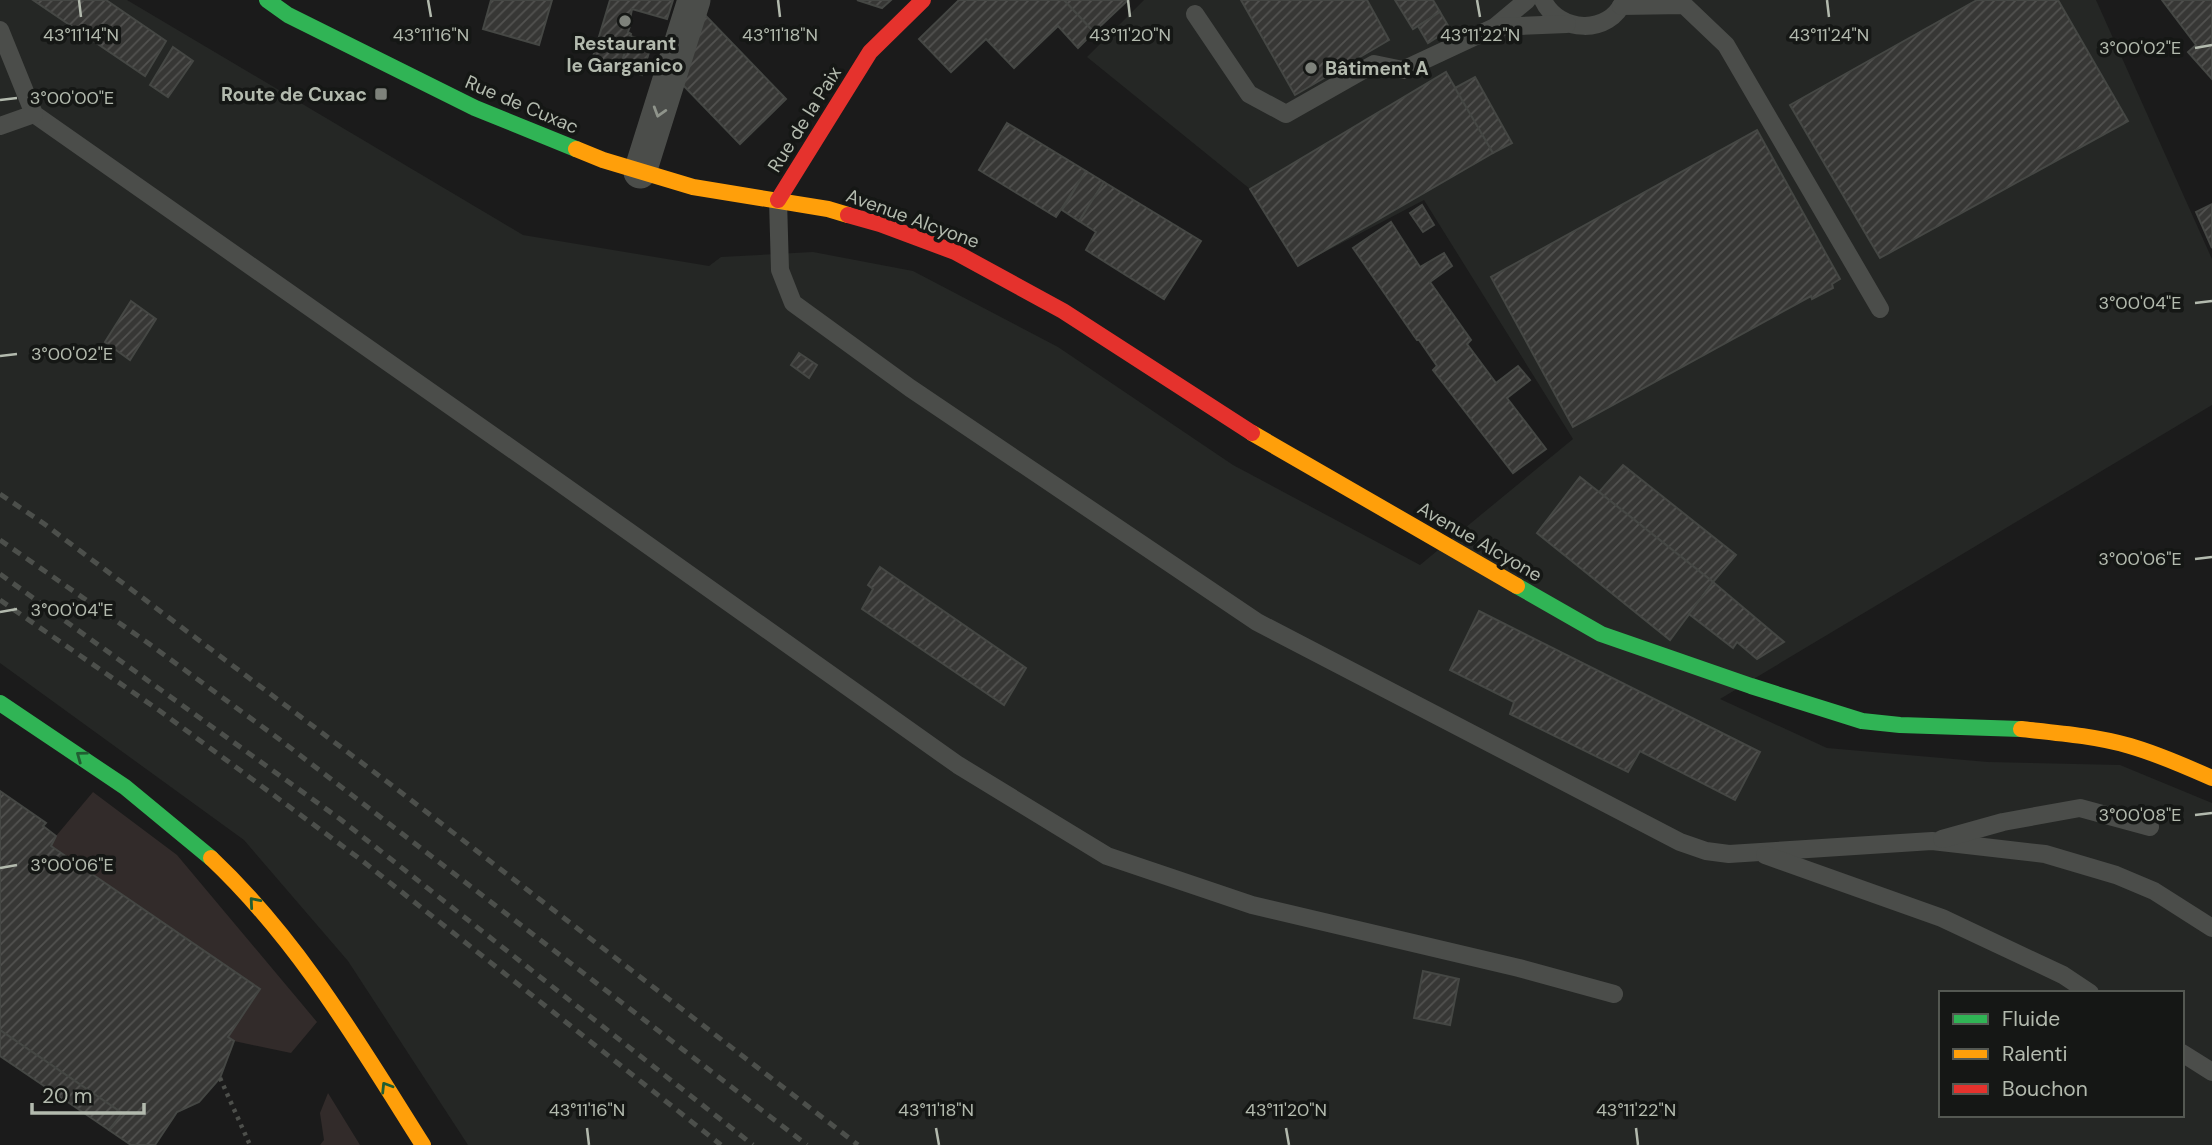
<svg xmlns="http://www.w3.org/2000/svg" width="2212" height="1145" viewBox="0 0 2212 1145" font-family="'DM Sans',sans-serif">
<style>
.built{fill:#252725;fill-rule:evenodd}
.grass{fill:#322b2a}
.building{fill:url(#building-hatch);stroke:#454744;stroke-width:2}
.lines{fill:none;stroke-linecap:round;stroke-linejoin:round}
.path{stroke:#4d4f4b;stroke-width:4.5;stroke-dasharray:3.5 5;stroke-linecap:butt}
.lane{stroke:#4b4d4a;stroke-width:18}
.street{stroke:#4b4d4a;stroke-width:33}
.fast{stroke:#30b455;stroke-width:16}
.slow{stroke:#ff9f0a;stroke-width:16}
.jam{stroke:#e5322d;stroke-width:16}
.rail{stroke:#4c4f4b;stroke-width:5;stroke-dasharray:9 7;stroke-linecap:butt}
.oneway{stroke:#8f948b}
.oneway2{stroke:#215e32}
.ticks{fill:none;stroke:#b3baae;stroke-width:2.5}
.poi-dot{fill:#7e827b;stroke:#151715;stroke-width:2.5}
.labels{text-anchor:middle;stroke-width:7;stroke-linejoin:round;paint-order:stroke}
.poi-label{font-size:19px;font-weight:bold;fill:#b3baae;stroke:#151715}
.street-label{font-size:19px;fill:#b3baae;stroke:#151715}
.ticks-label{font-size:18px;text-anchor:middle;fill:#b3baae;stroke:#151715;stroke-width:7;stroke-linejoin:round;paint-order:stroke}
</style>
<defs>
<pattern id="building-hatch" width="6" height="6" patternUnits="userSpaceOnUse" patternTransform="scale(1.75)"><rect width="6" height="6" fill="#373735"/><path d="M-1 1l2-2M0 6l6-6M5 7l2-2" fill="none" stroke="#525250"/></pattern>
</defs>
<rect width="100%" height="100%" fill="#1b1b1b"/>
<path class="built" d="M0,0H127L523,235L709,266L721,257L813,252L913,271L1058,347L1233,465L1420,565L1573,439L1424,200L1298,266L1250,189L1087,57L1144,0H2096L2212,259V405L1720,699L1827,748L1988,762L2120,765L2212,803V1145H468L348,961L244,840L0,663ZM1941,993H2182V1115H1941Z"/>
<g class="grass">
<polygon points="93,792 177,855 317,1022 291,1053 234,1041 228,1037 260,989 51,846 56,836"/>
<polygon points="328,1093 360,1145 320,1145 324,1140 320,1113"/>
</g>
<g class="building">
<polygon points="33,0 106,0 166,41 145,76"/>
<polygon points="491,0 552,0 539,45 483,29"/>
<polygon points="610,0 673,0 667,19 632,9 630,19 632,20 628,32 631,34 620,68 592,60"/>
<polygon points="857,0 891,0 882,8"/>
<polygon points="959,0 1064,0 1094,32 1078,48 1058,26 1014,68 986,39 951,72 919,39"/>
<polygon points="1064,0 1128,0 1094,32"/>
<polygon points="1241,0 1367,0 1389,40 1295,95"/>
<polygon points="1395,0 1433,0 1440,12 1413,29"/>
<polygon points="1977,0 2058,0 2128,121 1880,258 1790,105"/>
<polygon points="2162,0 2212,0 2212,79 2188,52 2196,45"/>
<polygon points="1440,12 1450,29 1428,43 1418,26"/>
<polygon points="704,14 786,99 740,144 680,82"/>
<polygon points="630,36 652,43 642,75 620,68"/>
<polygon points="173,47 193,61 168,97 150,85"/>
<polygon points="1446,72 1493,153 1298,266 1250,189"/>
<polygon points="1475,77 1512,143 1493,153 1455,88"/>
<polygon points="1007,123 1086,171 1056,217 979,170"/>
<polygon points="1757,130 1840,279 1832,284 1833,288 1812,299 1811,296 1573,427 1491,277"/>
<polygon points="1086,171 1104,182 1079,221 1062,210"/>
<polygon points="1104,182 1201,241 1164,299 1086,250 1096,232 1079,221"/>
<polygon points="2212,204 2212,248 2196,212"/>
<polygon points="1422,205 1434,225 1423,232 1410,213"/>
<polygon points="1391,222 1420,267 1444,253 1452,266 1430,282 1471,340 1467,344 1496,383 1518,366 1530,380 1507,398 1546,449 1513,473 1433,370 1437,366 1419,340 1417,340 1353,248"/>
<polygon points="131,301 156,319 130,360 105,342"/>
<polygon points="799,353 817,365 809,378 791,365"/>
<polygon points="1623,465 1736,555 1713,582 1599,492"/>
<polygon points="1580,477 1713,582 1670,640 1537,533"/>
<polygon points="880,567 1026,668 1004,705 862,609 873,589 868,585"/>
<polygon points="1713,582 1784,642 1757,659 1737,642 1733,648 1689,614"/>
<polygon points="1479,611 1760,752 1735,800 1640,751 1628,772 1510,714 1514,702 1450,670"/>
<polygon points="0,791 46,823 43,826 56,836 51,846 260,989 228,1037 234,1041 220,1078 199,1102 177,1112 155,1145 131,1145 109,1130 122,1113 0,1030"/>
<polygon points="1423,971 1459,979 1450,1025 1414,1018"/>
<polygon points="0,1030 122,1113 109,1130 0,1056"/>
</g>
<g class="lines">
<polyline class="path" points="220,1078 250,1145"/>
<g class="lane">
<path d="M1543,0C1558,33 1610,36 1624,0"/>
<polyline points="1621,6 1684,5 1726,45 1880,309"/>
<polyline points="1195,14 1249,94 1286,114 1374,64 1403,70 1495,27 1527,0"/>
<polyline points="1495,27 1567,24"/>
<polyline points="0,30 34,114 556,480 958,765 1107,856 1252,905 1519,968 1614,994"/>
<polyline points="0,126 34,114"/>
<polyline points="778,200 780,270 793,303 910,388 1257,622 1680,842 1706,851 1729,854 1932,841 2045,854 2116,875 2154,891 2212,928"/>
<polyline points="1942,839 2003,822 2080,808 2150,827"/>
<polyline points="1765,855 1942,918 2063,975 2090,993"/>
<polyline points="2182,1053 2212,1072"/>
</g>
<polyline class="street" points="640,172 694,0"/>
<g class="fast">
<polyline points="267,0 288,15 475,108 576,149"/>
<polyline points="1517,586 1601,634 1751,686 1862,721 1900,725 2021,729"/>
<polyline points="0,703 125,787 211,858"/>
</g>
<g class="slow">
<polyline points="576,149 603,160 693,187 828,209 848,215"/>
<polyline points="1252,433 1517,586"/>
<path d="M2021,729C2058,733 2095,736 2130,746C2158,754 2185,766 2212,778"/>
<path d="M211,858C299,941 359,1044 423,1145"/>
</g>
<g class="jam">
<polyline points="778,200 870,52 923,0"/>
<polyline points="848,215 880,224 955,252 1063,311 1252,433"/>
</g>
<g class="rail">
<polyline points="0,494 43,523 394,787 858,1145"/>
<polyline points="0,540 148,643 279,739 807,1145"/>
<polyline points="0,574 340,819 753,1145"/>
<polyline points="0,600 160,711 360,859 721,1145"/>
</g>
</g>
<defs><path id="oneway-chevron" d="M-2-3.5L2.5 0L-2 3.5" fill="none" stroke-width="1.6" stroke-linecap="round" stroke-linejoin="round" transform="scale(1.75)"/></defs>
<use class="oneway" href="#oneway-chevron" transform="translate(659 112) rotate(107)"/>
<g class="oneway2">
<use href="#oneway-chevron" transform="translate(81 756) rotate(-144)"/>
<use href="#oneway-chevron" transform="translate(254 902) rotate(-131)"/>
<use href="#oneway-chevron" transform="translate(386 1087) rotate(-122)"/>
</g>
<path class="ticks" d="M79,0L81,17M428,0L431,17M778,0L780,17M1128,0L1130,17M1477,0L1480,17M1827,0L1829,17M2195,48L2212,45M0,100L17,98M2195,303L2212,301M0,356L17,354M2195,559L2212,557M0,612L17,609M2195,815L2212,813M0,868L17,865M587,1128L589,1145M936,1128L939,1145M1286,1128L1289,1145M1636,1128L1638,1145"/>
<g class="poi-dot">
<circle cx="625" cy="21" r="7"/>
<circle cx="1311" cy="68" r="7"/>
<rect x="374" y="87" width="14" height="14" rx="3.5"/>
</g>
<g class="labels">
<g class="poi-label">
<text x="625" y="50">Restaurant<tspan x="625" dy="22">le Garganico</tspan></text>
<text x="1325" y="75" text-anchor="start">Bâtiment A</text>
<text x="367" y="101" text-anchor="end">Route de Cuxac</text>
</g>
<g class="street-label">
<text transform="translate(522 104) rotate(23)" y="7">Rue de Cuxac</text>
<text transform="translate(804 119) rotate(-58)" y="7">Rue de la Paix</text>
<text transform="translate(913 218) rotate(20)" y="7">Avenue Alcyone</text>
<text transform="translate(1480 541) rotate(30)" y="7">Avenue Alcyone</text>
</g>
</g>
<g class="ticks-label">
<text x="81" y="41">43°11'14"N</text>
<text x="431" y="41">43°11'16"N</text>
<text x="780" y="41">43°11'18"N</text>
<text x="1130" y="41">43°11'20"N</text>
<text x="1480" y="41">43°11'22"N</text>
<text x="1829" y="41">43°11'24"N</text>
<text x="2140" y="54">3°00'02"E</text>
<text x="72" y="104">3°00'00"E</text>
<text x="2140" y="309">3°00'04"E</text>
<text x="72" y="360">3°00'02"E</text>
<text x="2140" y="565">3°00'06"E</text>
<text x="72" y="616">3°00'04"E</text>
<text x="2140" y="821">3°00'08"E</text>
<text x="72" y="871">3°00'06"E</text>
<text x="587" y="1116">43°11'16"N</text>
<text x="936" y="1116">43°11'18"N</text>
<text x="1286" y="1116">43°11'20"N</text>
<text x="1636" y="1116">43°11'22"N</text>
</g>
<rect x="1939" y="991" width="245" height="126" fill="#151715" stroke="#545852" stroke-width="2"/>
<rect x="1953" y="1014" width="35" height="10" fill="#30b455" stroke="#545852" stroke-width="2"/>
<text x="2002" y="1026" font-size="21" fill="#b3baae">Fluide</text>
<rect x="1953" y="1049" width="35" height="10" fill="#ff9f0a" stroke="#545852" stroke-width="2"/>
<text x="2002" y="1061" font-size="21" fill="#b3baae">Ralenti</text>
<rect x="1953" y="1084" width="35" height="10" fill="#e5322d" stroke="#545852" stroke-width="2"/>
<text x="2002" y="1096" font-size="21" fill="#b3baae">Bouchon</text>
<path d="M32 1103v10h112v-10" fill="none" stroke="#b3baae" stroke-width="3.5"/>
<text x="42" y="1103" font-size="21" fill="#b3baae" stroke="#151715" stroke-width="5" paint-order="stroke">20 m</text>
</svg>
